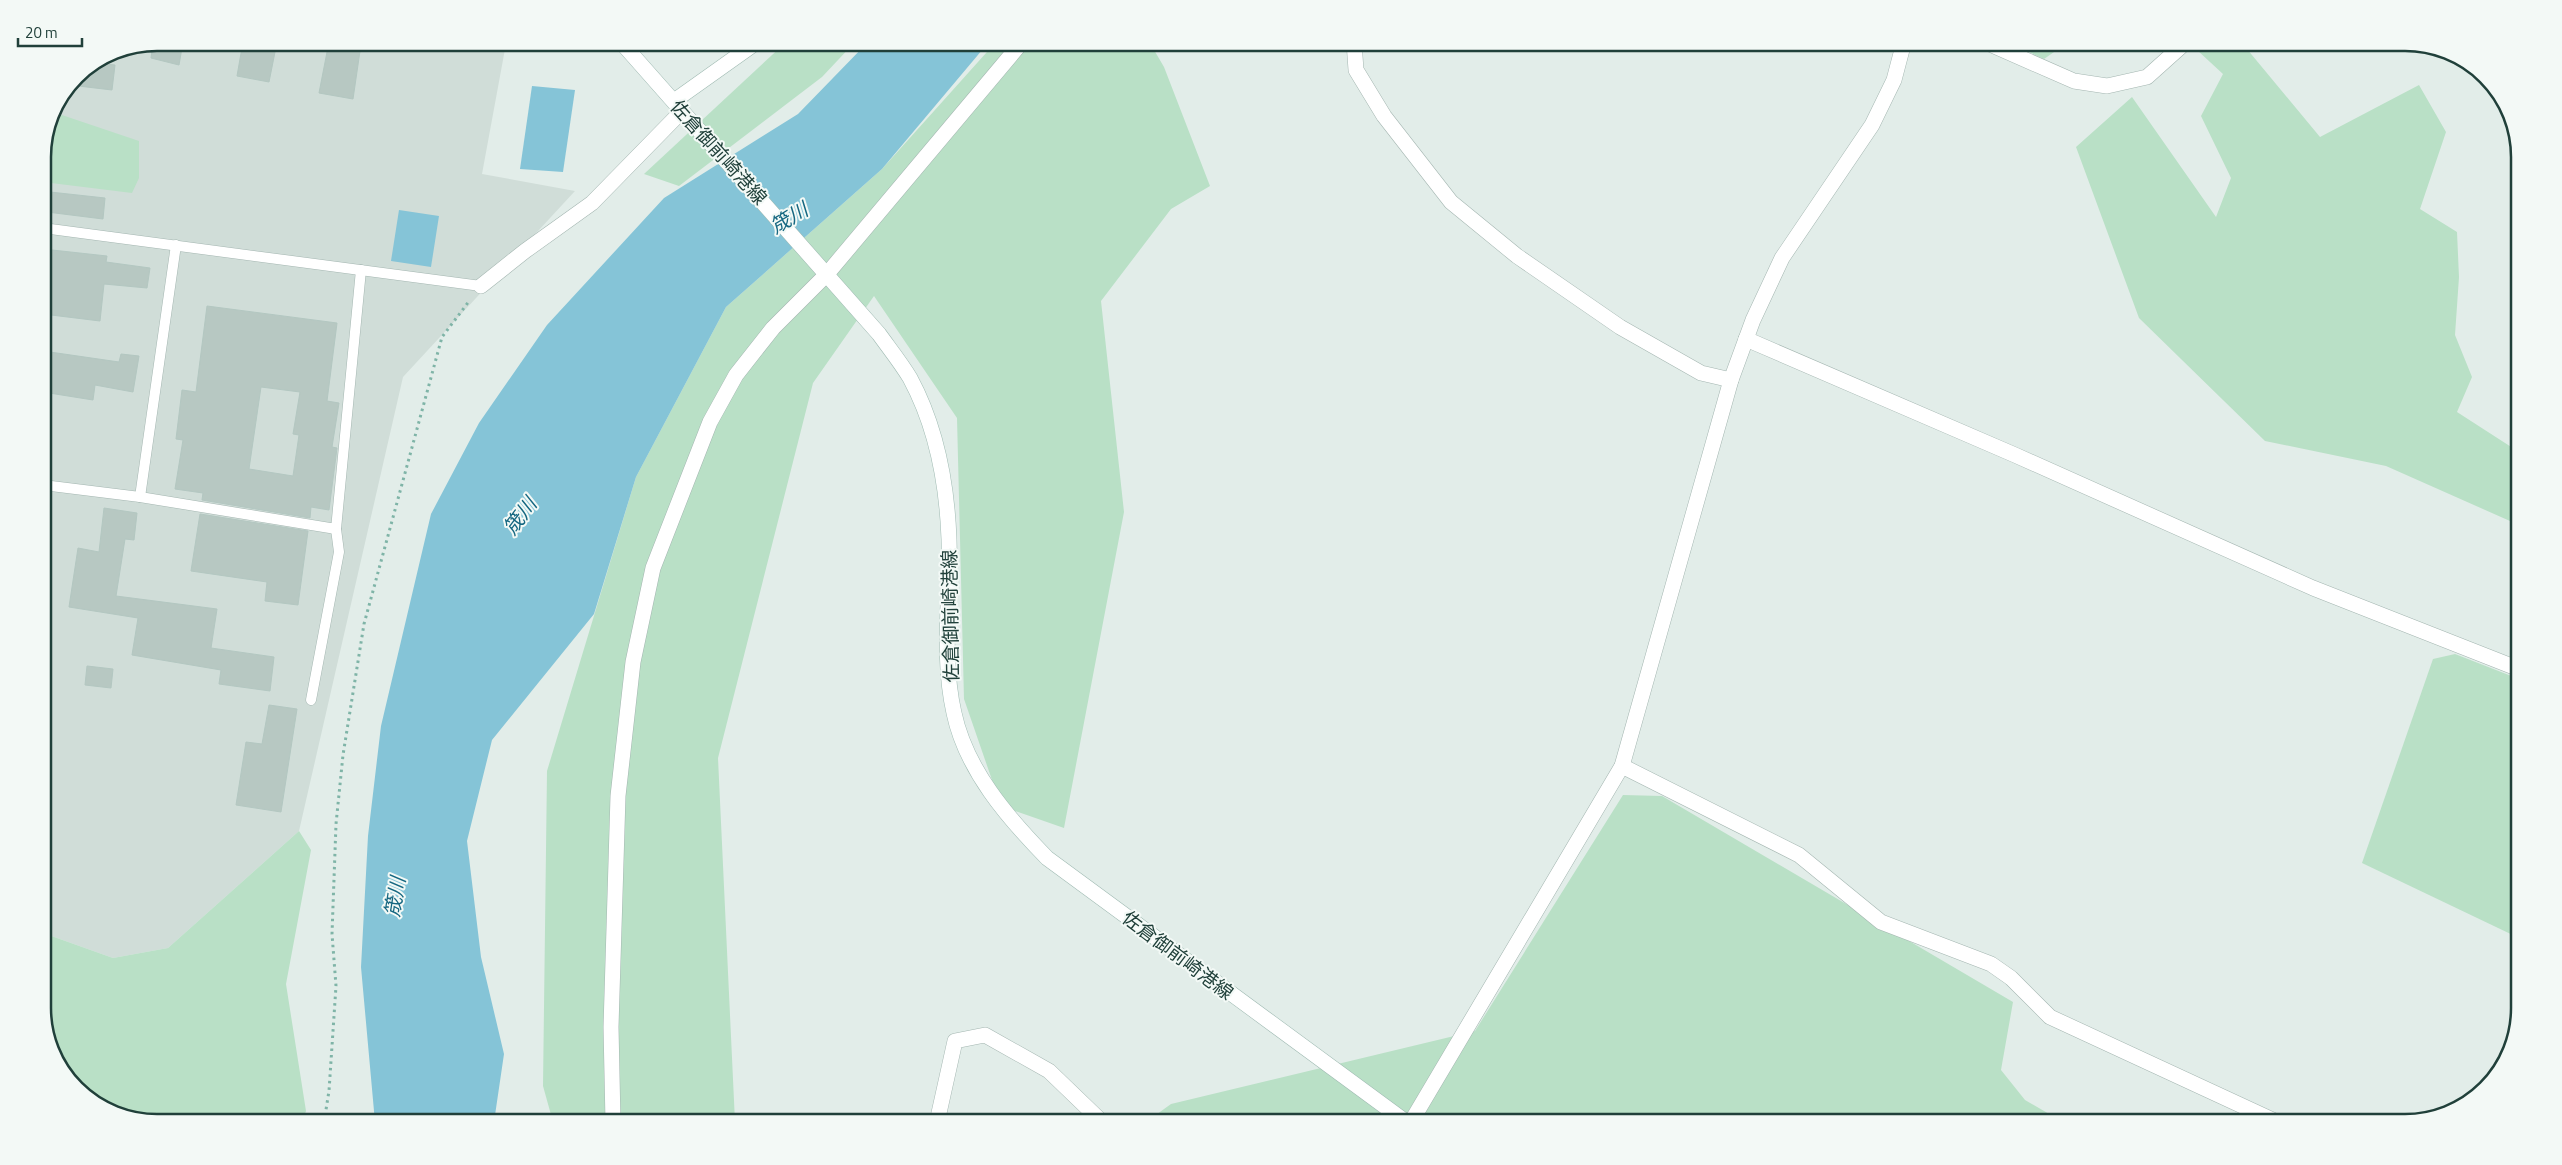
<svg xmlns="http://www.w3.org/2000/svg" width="2562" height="1165" viewBox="0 0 2562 1165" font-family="'Titillium Web','Noto Sans JP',sans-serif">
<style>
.built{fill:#d0ddd8}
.green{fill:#b9e0c6}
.water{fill:#85c4d7}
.building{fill:#b7c8c2;stroke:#b3c7c1;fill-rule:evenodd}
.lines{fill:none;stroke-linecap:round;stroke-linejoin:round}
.lane-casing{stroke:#a4b6b1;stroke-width:11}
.street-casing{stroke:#a4b6b1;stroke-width:16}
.secondary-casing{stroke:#9fbab2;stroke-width:16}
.path{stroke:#7fb4a7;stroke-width:3;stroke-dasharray:2.5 4;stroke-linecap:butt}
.lane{stroke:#fff;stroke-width:10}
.street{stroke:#fff;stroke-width:15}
.secondary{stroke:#fff;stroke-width:15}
.labels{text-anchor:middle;stroke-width:4;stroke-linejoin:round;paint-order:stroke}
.street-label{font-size:19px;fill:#20403a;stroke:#f3f9f6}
.water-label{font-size:20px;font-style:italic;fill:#156781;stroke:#f3f9f6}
.rim{fill:none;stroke:#20403a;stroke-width:2.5}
</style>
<rect width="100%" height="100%" fill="#e2ede9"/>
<polygon class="built" points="470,42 505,49 482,174 575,191 403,377 299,831 168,948 113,958 43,933 43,150 54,107 76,76 114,51 158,43"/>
<g class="green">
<polygon points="1055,42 1150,43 1164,67 1210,186 1171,209 1101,301 1124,512 1064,828 1001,806 964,699 957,418 874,296 813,383 718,758 735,1122 553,1122 543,1086 547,771 636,477 726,307 882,169 995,43 1051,43 1049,46"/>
<polygon points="2015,42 2067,42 2067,43 2044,59 2014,45"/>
<polygon points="785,43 854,43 822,77 679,186 644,174"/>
<polygon points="2203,43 2242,43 2320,137 2419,85 2446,132 2420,209 2457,232 2459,277 2455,335 2472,377 2457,412 2519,452 2519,525 2386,466 2265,441 2139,318 2076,147 2132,97 2216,217 2231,178 2201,116 2223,74 2197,50"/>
<polygon points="53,112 139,141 139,178 132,193 43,182 43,150"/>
<polygon points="2455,654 2519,679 2519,938 2362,863 2433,659"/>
<polygon points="1623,795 1662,796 2013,1002 2001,1070 2025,1100 2063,1122 1146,1122 1171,1104 1475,1031"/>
<polygon points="299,831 311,850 286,984 306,1111 302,1122 158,1122 113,1114 62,1072 43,1015 43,933 113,958 168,948"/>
</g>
<g class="water">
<polygon points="867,43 988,43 882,169 726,307 636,477 594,614 492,740 467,841 481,957 504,1054 494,1122 375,1122 361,967 368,836 381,726 431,514 479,423 547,325 664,198 798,114"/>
<polygon points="532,86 575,90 563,172 520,169"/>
<polygon points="399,210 439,216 431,267 391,261"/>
</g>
<g class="building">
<polygon points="158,42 183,42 179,65 151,58 153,43"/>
<polygon points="243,42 277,42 269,82 237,76"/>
<polygon points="328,47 360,51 353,99 319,93"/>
<polygon points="96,63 115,65 112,90 70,85 76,76"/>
<polygon points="50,192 105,198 103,219 47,212"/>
<polygon points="43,249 107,256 106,262 150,268 147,288 104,284 100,321 43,314"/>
<path d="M207,306L337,323L327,401L339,403L332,447L337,448L329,510L311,507L310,518L202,500L203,493L175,489L183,440L176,439L182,390L196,392ZM261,387L300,392L293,434L299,435L293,476L249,469Z"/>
<polygon points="43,351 119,362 121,354 139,356 133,392 95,385 93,400 43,392"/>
<polygon points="104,508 137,513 134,540 125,539 116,596 217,609 211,648 274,657 270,691 219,684 221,670 132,655 138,618 69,607 78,548 99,552"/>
<polygon points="200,514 308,531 298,605 265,601 267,582 191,571"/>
<polygon points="87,666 113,669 111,688 85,685"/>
<polygon points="269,705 297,709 281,812 236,805 246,742 262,744"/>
</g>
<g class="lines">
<g class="lane-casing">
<g id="lane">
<polyline points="43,228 481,286"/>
<polyline points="43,485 140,497 336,529 361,270"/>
<polyline points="140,497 176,245"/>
<polyline points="311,700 339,552 336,529"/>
</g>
</g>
<g class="street-casing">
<g id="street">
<polyline points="1354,42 1356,70 1384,116 1451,202 1517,256 1620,327 1701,373 1731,380"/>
<polyline points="1985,42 2074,81 2107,86 2147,77 2186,42"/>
<polyline points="481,286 525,251 592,203 682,111"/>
<polyline points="1746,339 2015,455 2313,588 2519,669"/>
<polyline points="1622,766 1799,855 1881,922 1991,964 2011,978 2050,1017 2277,1122"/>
<polyline points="613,1122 611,1027 618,796 633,662 653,568 710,422 736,375 773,328 827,274 1022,42"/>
<polyline points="937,1122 955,1041 985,1035 1049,1071 1102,1122"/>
<polyline points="1411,1122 1622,766 1731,380 1753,320 1782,258 1872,125 1894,80 1904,42"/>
</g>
</g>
<g class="secondary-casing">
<g id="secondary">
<path d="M621,42L879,334C889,348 901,363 910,378C936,426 947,485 949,539C951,597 941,656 954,713C966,770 1008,818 1047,858L1406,1122"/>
<polyline points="674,101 757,42"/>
</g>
</g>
<polyline class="path" points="324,1122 329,1091 336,986 332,934 336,824 343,755 364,624 442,337 470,300"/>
<use href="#lane" class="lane"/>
<use href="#street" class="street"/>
<use href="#secondary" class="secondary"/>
</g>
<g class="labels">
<g class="street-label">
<text transform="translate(719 152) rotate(48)" y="7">佐倉御前崎港線</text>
<text transform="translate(950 616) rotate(-91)" y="7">佐倉御前崎港線</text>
<text transform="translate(1178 955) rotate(37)" y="7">佐倉御前崎港線</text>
</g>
<g class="water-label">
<text transform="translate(789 218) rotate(-31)" y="7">筬川</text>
<text transform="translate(520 516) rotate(-53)" y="7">筬川</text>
<text transform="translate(395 897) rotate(-81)" y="7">筬川</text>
</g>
</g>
<path d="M0 0H2562V1165H0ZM157 51H2405A106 106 0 0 1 2511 157V1008A106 106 0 0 1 2405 1114H157A106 106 0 0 1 51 1008V157A106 106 0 0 1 157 51Z" fill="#f3f9f6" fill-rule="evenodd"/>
<path class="rim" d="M157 51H2405A106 106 0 0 1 2511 157V1008A106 106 0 0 1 2405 1114H157A106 106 0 0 1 51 1008V157A106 106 0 0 1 157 51Z"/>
<path d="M18 38v8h64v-8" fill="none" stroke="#20403a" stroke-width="2.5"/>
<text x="25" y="38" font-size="15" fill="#20403a" stroke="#f3f9f6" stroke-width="4" paint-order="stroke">20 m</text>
</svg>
